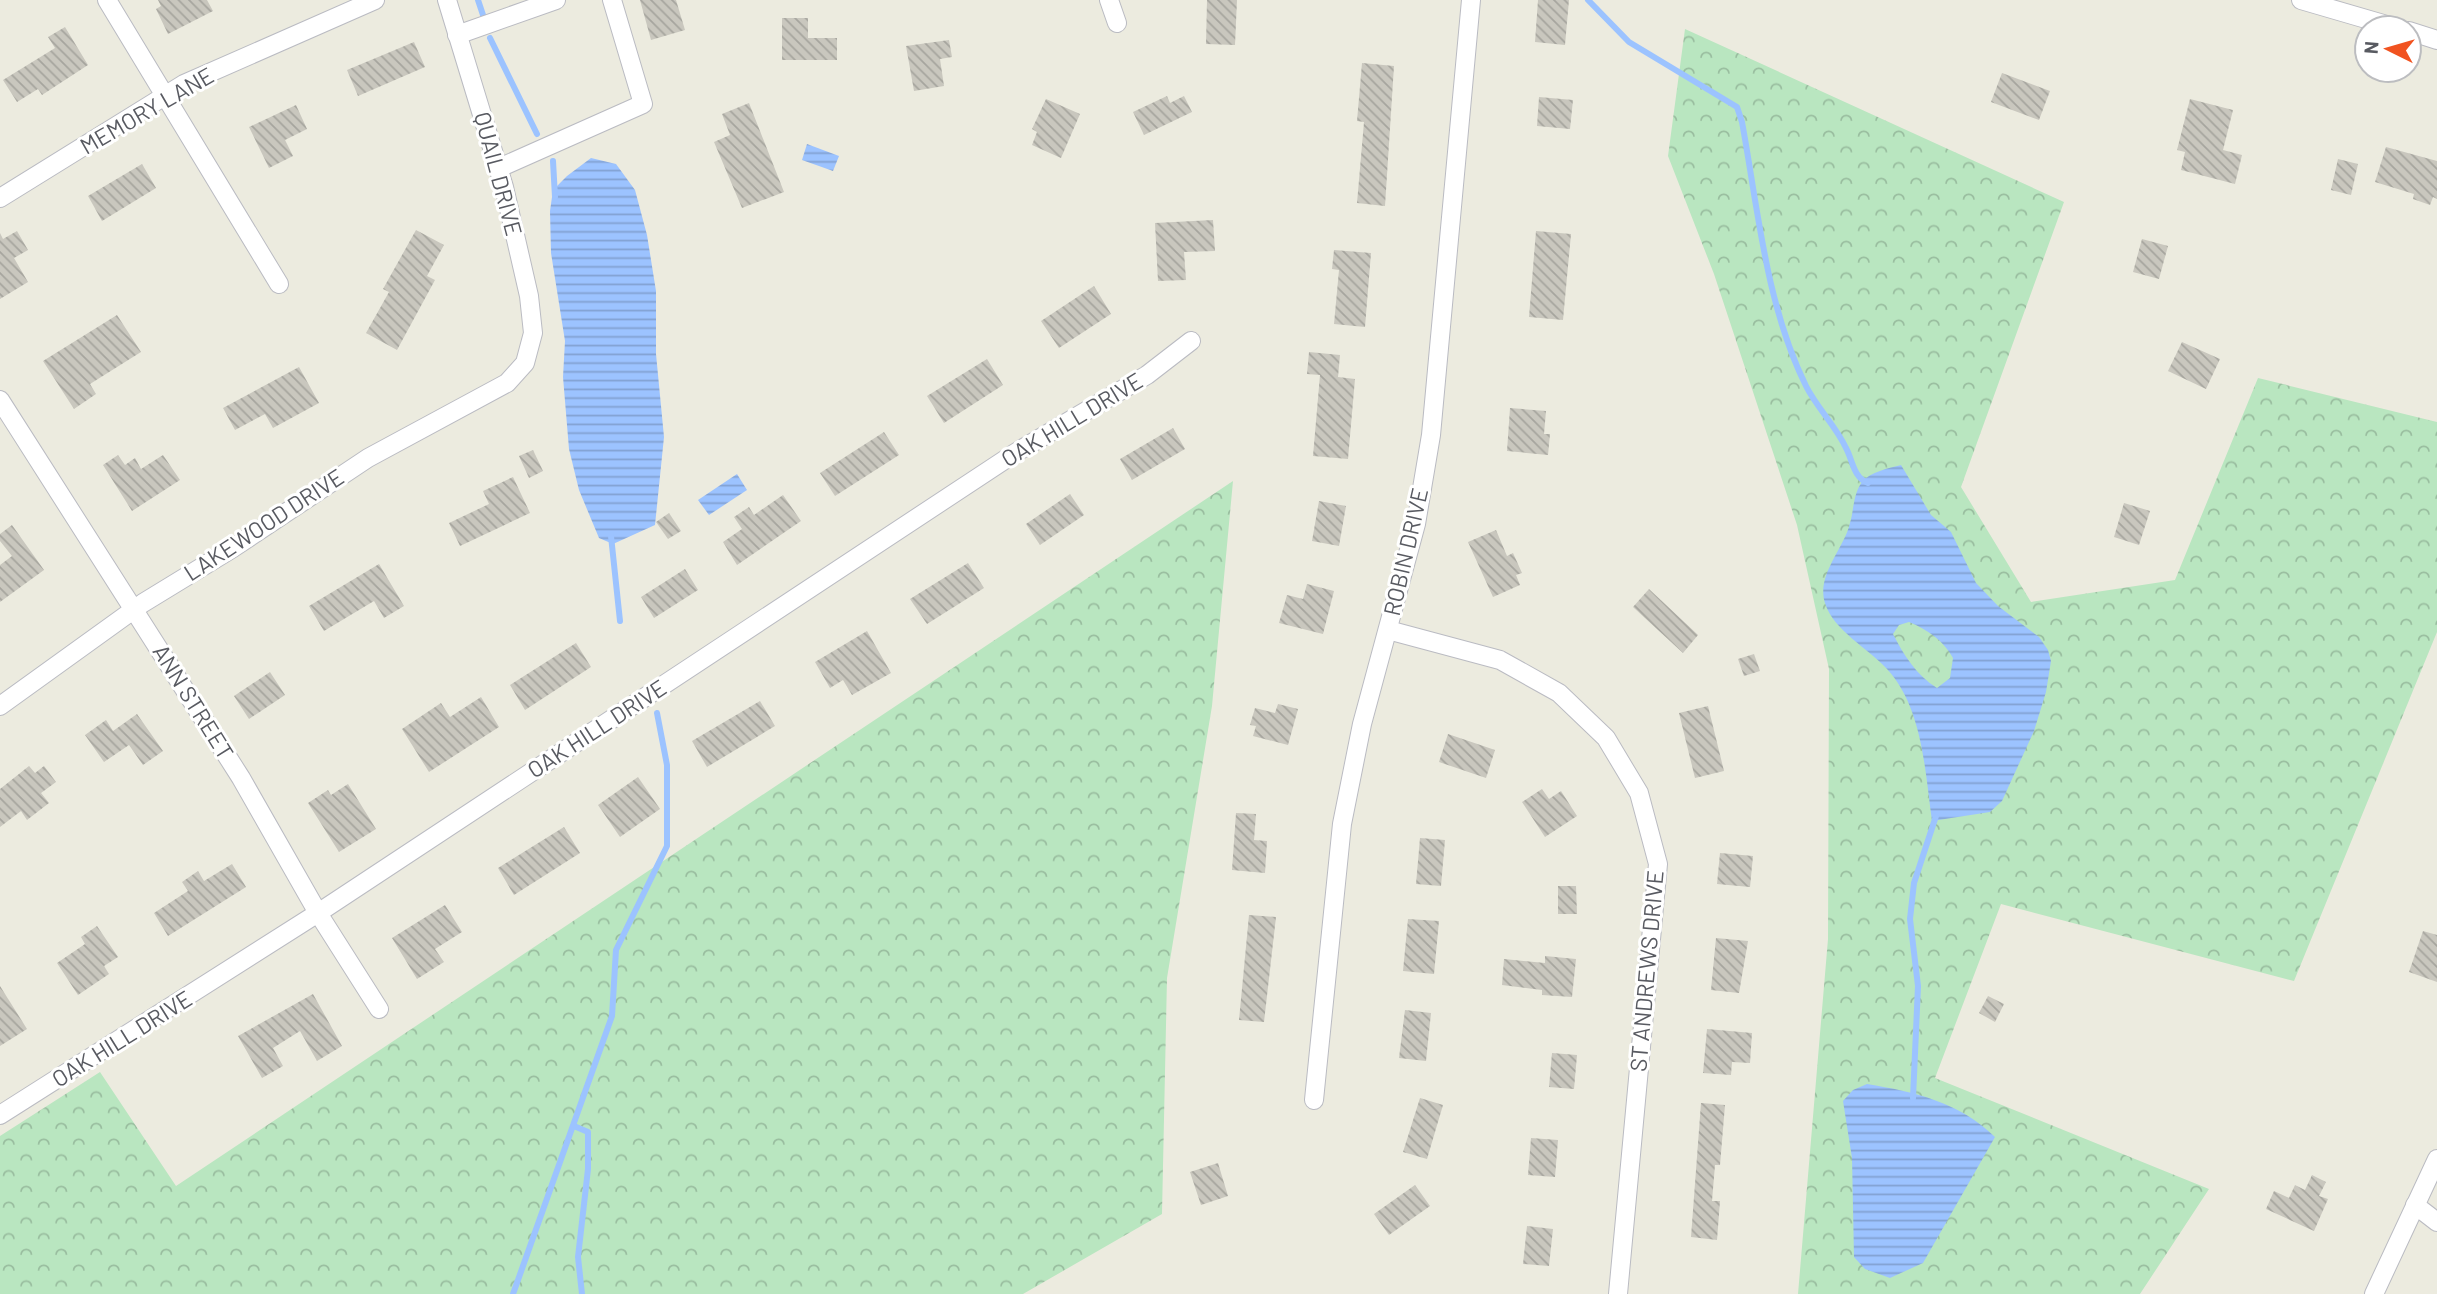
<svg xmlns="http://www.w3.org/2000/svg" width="2437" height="1294" viewBox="0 0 2437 1294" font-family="Barlow,sans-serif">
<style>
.forest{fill:url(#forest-crowns)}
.water{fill:url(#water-rules);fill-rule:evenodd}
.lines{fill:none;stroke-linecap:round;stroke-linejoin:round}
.stream{stroke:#9cc3ff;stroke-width:6}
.building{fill:url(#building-back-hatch)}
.minor-casing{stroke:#babbc2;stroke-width:20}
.minor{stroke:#fff;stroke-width:18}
.labels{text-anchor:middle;stroke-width:6;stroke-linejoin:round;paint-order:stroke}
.street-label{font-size:23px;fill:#585a61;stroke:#fff}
</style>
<defs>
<pattern id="forest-crowns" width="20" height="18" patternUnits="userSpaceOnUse" patternTransform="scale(1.75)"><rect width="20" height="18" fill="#b9e6c0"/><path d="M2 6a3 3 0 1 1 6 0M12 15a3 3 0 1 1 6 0" fill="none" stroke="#99bd9f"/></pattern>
<pattern id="water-rules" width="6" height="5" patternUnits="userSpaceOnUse" patternTransform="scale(1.75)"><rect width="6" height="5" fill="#9cc3ff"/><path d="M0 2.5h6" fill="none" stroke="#82a1d2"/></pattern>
<pattern id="building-back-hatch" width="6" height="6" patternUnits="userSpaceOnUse" patternTransform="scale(1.75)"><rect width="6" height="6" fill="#c9c7be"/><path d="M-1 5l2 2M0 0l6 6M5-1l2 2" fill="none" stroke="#a6a59e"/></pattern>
</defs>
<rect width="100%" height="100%" fill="#ecebdf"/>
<g class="forest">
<polygon points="1685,29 2064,202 1961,487 2031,602 2175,580 2258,378 2437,422 2437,632 2294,981 2001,904 1935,1078 2209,1189 2140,1294 1798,1294 1828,939 1829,669 1797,525 1714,274 1668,156"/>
<polygon points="1233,481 1212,706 1167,978 1162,1214 1023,1294 0,1294 0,1136 100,1072 176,1186"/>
</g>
<g class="water">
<polygon points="807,144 839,156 833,171 802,160"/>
<polygon points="591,158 616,164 635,190 647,235 656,291 656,354 664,437 655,525 613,544 599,538 579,490 569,449 563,377 565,341 551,253 550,211 553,190 567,176"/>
<path d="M1901,465L1931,515L1951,532L1976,583L1998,606L2039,637L2048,650L2051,661L2046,692L2034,731L2002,801L1990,812L1932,821C1925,772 1923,708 1887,669C1869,649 1833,630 1825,603C1816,575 1844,549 1850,523C1854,510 1853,494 1862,482C1870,472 1889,468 1901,465ZM1909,622C1928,630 1943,640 1953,658L1950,678L1937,688C1917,676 1903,654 1893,634L1899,625Z"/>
<polygon points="737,474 747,490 709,515 698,500"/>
<path d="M1867,1084C1915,1092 1959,1102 1995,1137L1923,1263L1890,1278L1865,1269L1854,1257L1852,1158L1843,1101L1853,1090Z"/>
</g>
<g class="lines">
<g class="stream">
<polyline points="478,0 483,15"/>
<path d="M1588,0L1629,42L1737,107L1742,122C1758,209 1766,305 1806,386C1817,408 1836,426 1846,448C1853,461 1853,477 1868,483"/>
<polyline points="490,38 537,134"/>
<polyline points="553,161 555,197"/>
<polyline points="611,536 620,621"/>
<polyline points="1913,1098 1918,986 1910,919 1914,883 1936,816"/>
<polyline points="574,1126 588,1132 588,1169 578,1257 582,1294"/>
<polyline points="513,1294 612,1016 616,950 667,846 667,765 657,713"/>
</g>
</g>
<g class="building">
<polygon points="158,0 207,0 213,11 168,34 156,9 161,6"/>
<polygon points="640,0 676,0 685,30 651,40"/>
<polygon points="1207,0 1237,0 1235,45 1206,44"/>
<polygon points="1538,0 1569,0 1565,45 1535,42"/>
<polygon points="782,18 808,18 808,38 837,38 837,60 782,60"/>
<polygon points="65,27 88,65 42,95 38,89 17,102 3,80 55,48 48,37"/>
<polygon points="949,40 952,57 940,59 944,86 914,91 906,46"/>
<polygon points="414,42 425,67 358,96 347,70"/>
<polygon points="1362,63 1394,66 1385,206 1357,203 1364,122 1357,121"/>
<polygon points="2002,73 2050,91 2039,120 1991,102"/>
<polygon points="1167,96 1170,103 1184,96 1192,112 1144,135 1133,112"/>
<polygon points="1539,97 1573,100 1570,129 1537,126"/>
<polygon points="1046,99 1080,114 1061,158 1032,145 1037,132 1032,129"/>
<polygon points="2190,99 2233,110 2223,150 2242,155 2235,184 2181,170 2185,152 2177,150"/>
<polygon points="749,103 784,192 742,208 714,142 730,135 722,114"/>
<polygon points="296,105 307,129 285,140 293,156 269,168 249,127"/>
<polygon points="2386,147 2437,161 2437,199 2433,197 2430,205 2413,199 2414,194 2375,182"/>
<polygon points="2338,159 2358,164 2351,195 2331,190"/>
<polygon points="142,164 156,188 102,221 88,196"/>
<polygon points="1213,220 1215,251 1184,252 1186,280 1158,281 1155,223"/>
<polygon points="416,230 444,245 427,276 435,280 397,350 366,333 389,292 383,289"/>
<polygon points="17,231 28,250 14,258 28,282 0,299 0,233 3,239"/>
<polygon points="1536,231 1571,234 1563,320 1529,317"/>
<polygon points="2142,239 2168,246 2159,279 2133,272"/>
<polygon points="1334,250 1371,253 1365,327 1334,324 1339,270 1332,269"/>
<polygon points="1094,286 1111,314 1059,348 1041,321"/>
<polygon points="117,315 141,352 90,384 96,394 74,409 43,361"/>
<polygon points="2182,342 2220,359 2206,389 2168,371"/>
<polygon points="1309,352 1340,355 1338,377 1355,379 1348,459 1313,456 1320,375 1307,374"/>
<polygon points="987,359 1003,385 944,423 927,396"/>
<polygon points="299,367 319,403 273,428 265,414 235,430 223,408"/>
<polygon points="1510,408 1546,411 1544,434 1550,434 1548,455 1507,451"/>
<polygon points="1173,428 1185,449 1132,480 1120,459"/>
<polygon points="884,432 899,455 835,496 820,473"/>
<polygon points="533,450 543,471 529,478 519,456"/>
<polygon points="118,455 125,465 135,458 141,469 163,455 180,480 132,511 103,465"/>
<polygon points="513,477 530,513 460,546 449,523 489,504 483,491"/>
<polygon points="1070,494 1084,515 1040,545 1026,524"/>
<polygon points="783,495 801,521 737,565 723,542 742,529 734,517 749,507 754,515"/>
<polygon points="1319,501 1346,506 1339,546 1312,541"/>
<polygon points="2124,503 2150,511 2139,545 2114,537"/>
<polygon points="669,513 681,531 668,539 656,522"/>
<polygon points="12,525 44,570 0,602 0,565 12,556 0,541 0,534"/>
<polygon points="1496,530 1507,556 1513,553 1522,573 1516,575 1520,585 1493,597 1468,542"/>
<polygon points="968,563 984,588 927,624 910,599"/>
<polygon points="379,564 404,606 384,618 374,601 324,631 309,606"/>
<polygon points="685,569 698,590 654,618 641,597"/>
<polygon points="1307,584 1334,591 1323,634 1279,623 1287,595 1303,599"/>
<polygon points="1649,589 1698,635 1683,653 1633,607"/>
<polygon points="867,631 891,673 852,695 843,680 830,688 815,662"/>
<polygon points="576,643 591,667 525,710 510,685"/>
<polygon points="1754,654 1760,671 1744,676 1738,659"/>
<polygon points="270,672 285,695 249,719 234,696"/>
<polygon points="481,697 499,727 429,772 402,729 441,703 450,717"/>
<polygon points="760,701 775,726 707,767 692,741"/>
<polygon points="1278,704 1298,709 1288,745 1253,736 1256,726 1250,725 1255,708 1275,713"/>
<polygon points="1708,706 1724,771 1695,778 1679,713"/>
<polygon points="137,714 163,751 143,765 129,745 104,762 85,735 106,720 113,731"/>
<polygon points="1448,734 1495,750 1486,778 1439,762"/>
<polygon points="29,766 35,773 44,766 56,782 41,793 49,803 27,820 21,811 0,827 0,789"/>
<polygon points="638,777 660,809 620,837 598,805"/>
<polygon points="348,784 376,829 339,852 308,803 328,790 331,795"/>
<polygon points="1542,789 1549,799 1561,791 1577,816 1545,837 1522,802"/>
<polygon points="1236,813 1256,814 1254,840 1267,841 1265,873 1232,870"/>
<polygon points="564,827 580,853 514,895 498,868"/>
<polygon points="1420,838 1445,840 1441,886 1416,884"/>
<polygon points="1720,853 1753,856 1750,887 1717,884"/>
<polygon points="232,864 246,887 168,936 154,913 188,891 182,882 198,871 204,881"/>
<polygon points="1558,886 1576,886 1577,914 1558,914"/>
<polygon points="445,905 462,932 435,949 444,962 417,979 392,938"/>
<polygon points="1249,915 1276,917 1264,1022 1239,1020"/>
<polygon points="1408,919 1439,921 1434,974 1403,971"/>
<polygon points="97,926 118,957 104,966 109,974 78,995 57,963 85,944 81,937"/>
<polygon points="2423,931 2437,935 2437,982 2409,972"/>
<polygon points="1716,938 1748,941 1739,993 1711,990"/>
<polygon points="1545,956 1576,959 1572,997 1542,995 1542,990 1502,985 1504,959 1545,963"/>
<polygon points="0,986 27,1029 0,1046"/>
<polygon points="313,994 342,1046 317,1061 300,1031 273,1048 283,1066 262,1078 238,1036"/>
<polygon points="1988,996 2004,1004 1995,1022 1979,1013"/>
<polygon points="1405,1010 1431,1013 1426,1061 1399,1058"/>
<polygon points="1707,1029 1752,1033 1750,1063 1732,1062 1731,1075 1703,1073"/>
<polygon points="1552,1053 1577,1055 1574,1089 1549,1087"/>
<polygon points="1420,1098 1443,1105 1427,1159 1403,1152"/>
<polygon points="1701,1103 1725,1105 1720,1165 1715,1165 1712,1201 1720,1201 1717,1240 1691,1237"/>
<polygon points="1531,1138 1558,1140 1555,1177 1528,1175"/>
<polygon points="1218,1163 1228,1196 1201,1205 1190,1172"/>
<polygon points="2312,1175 2326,1182 2319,1196 2328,1199 2314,1231 2266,1209 2274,1191 2289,1198 2295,1185 2305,1190"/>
<polygon points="1415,1185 1430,1206 1389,1235 1374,1214"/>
<polygon points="1527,1226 1553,1229 1549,1266 1523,1264"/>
</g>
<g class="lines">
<g class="minor-casing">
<g id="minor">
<polyline points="107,0 279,284"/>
<polyline points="1109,0 1117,23"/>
<polyline points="2301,0 2397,28"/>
<polyline points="2409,31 2437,40"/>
<polyline points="457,35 556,0"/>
<polyline points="499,168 643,104 612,0"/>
<polyline points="0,198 184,84 375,0"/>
<polyline points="0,400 241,778 318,913 379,1009"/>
<polyline points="1388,630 1500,660 1559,693 1606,738 1639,793 1658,864 1618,1294"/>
<polyline points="0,706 143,603 233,548 368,458 507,383 525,363 533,333 529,296 504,187 447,0"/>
<polyline points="1314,1100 1342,824 1362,724 1416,524 1431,435 1471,0"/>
<polyline points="0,1115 318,913 1015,453 1147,375 1191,341"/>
<polyline points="2415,1205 2437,1222"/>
<polyline points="2374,1294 2437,1159"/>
</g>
</g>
<use href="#minor" class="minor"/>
</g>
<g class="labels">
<g class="street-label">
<text transform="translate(147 111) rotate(-30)" y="8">MEMORY LANE</text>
<text transform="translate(498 174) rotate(75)" y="8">QUAIL DRIVE</text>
<text transform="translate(1072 420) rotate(-31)" y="8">OAK HILL DRIVE</text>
<text transform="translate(264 525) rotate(-33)" y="8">LAKEWOOD DRIVE</text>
<text transform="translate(1406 552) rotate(-77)" y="8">ROBIN DRIVE</text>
<text transform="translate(193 702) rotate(58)" y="8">ANN STREET</text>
<text transform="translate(597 729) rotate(-33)" y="8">OAK HILL DRIVE</text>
<text transform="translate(1647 971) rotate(-85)" y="8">ST ANDREWS DRIVE</text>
<text transform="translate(122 1039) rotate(-32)" y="8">OAK HILL DRIVE</text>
</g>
</g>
<g transform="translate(2388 49) rotate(275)"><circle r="33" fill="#ffffff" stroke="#bcbdc0" stroke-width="2"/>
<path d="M0-5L12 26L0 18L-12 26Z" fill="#f15320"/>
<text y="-10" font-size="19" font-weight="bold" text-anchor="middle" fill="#585a61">N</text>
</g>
</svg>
